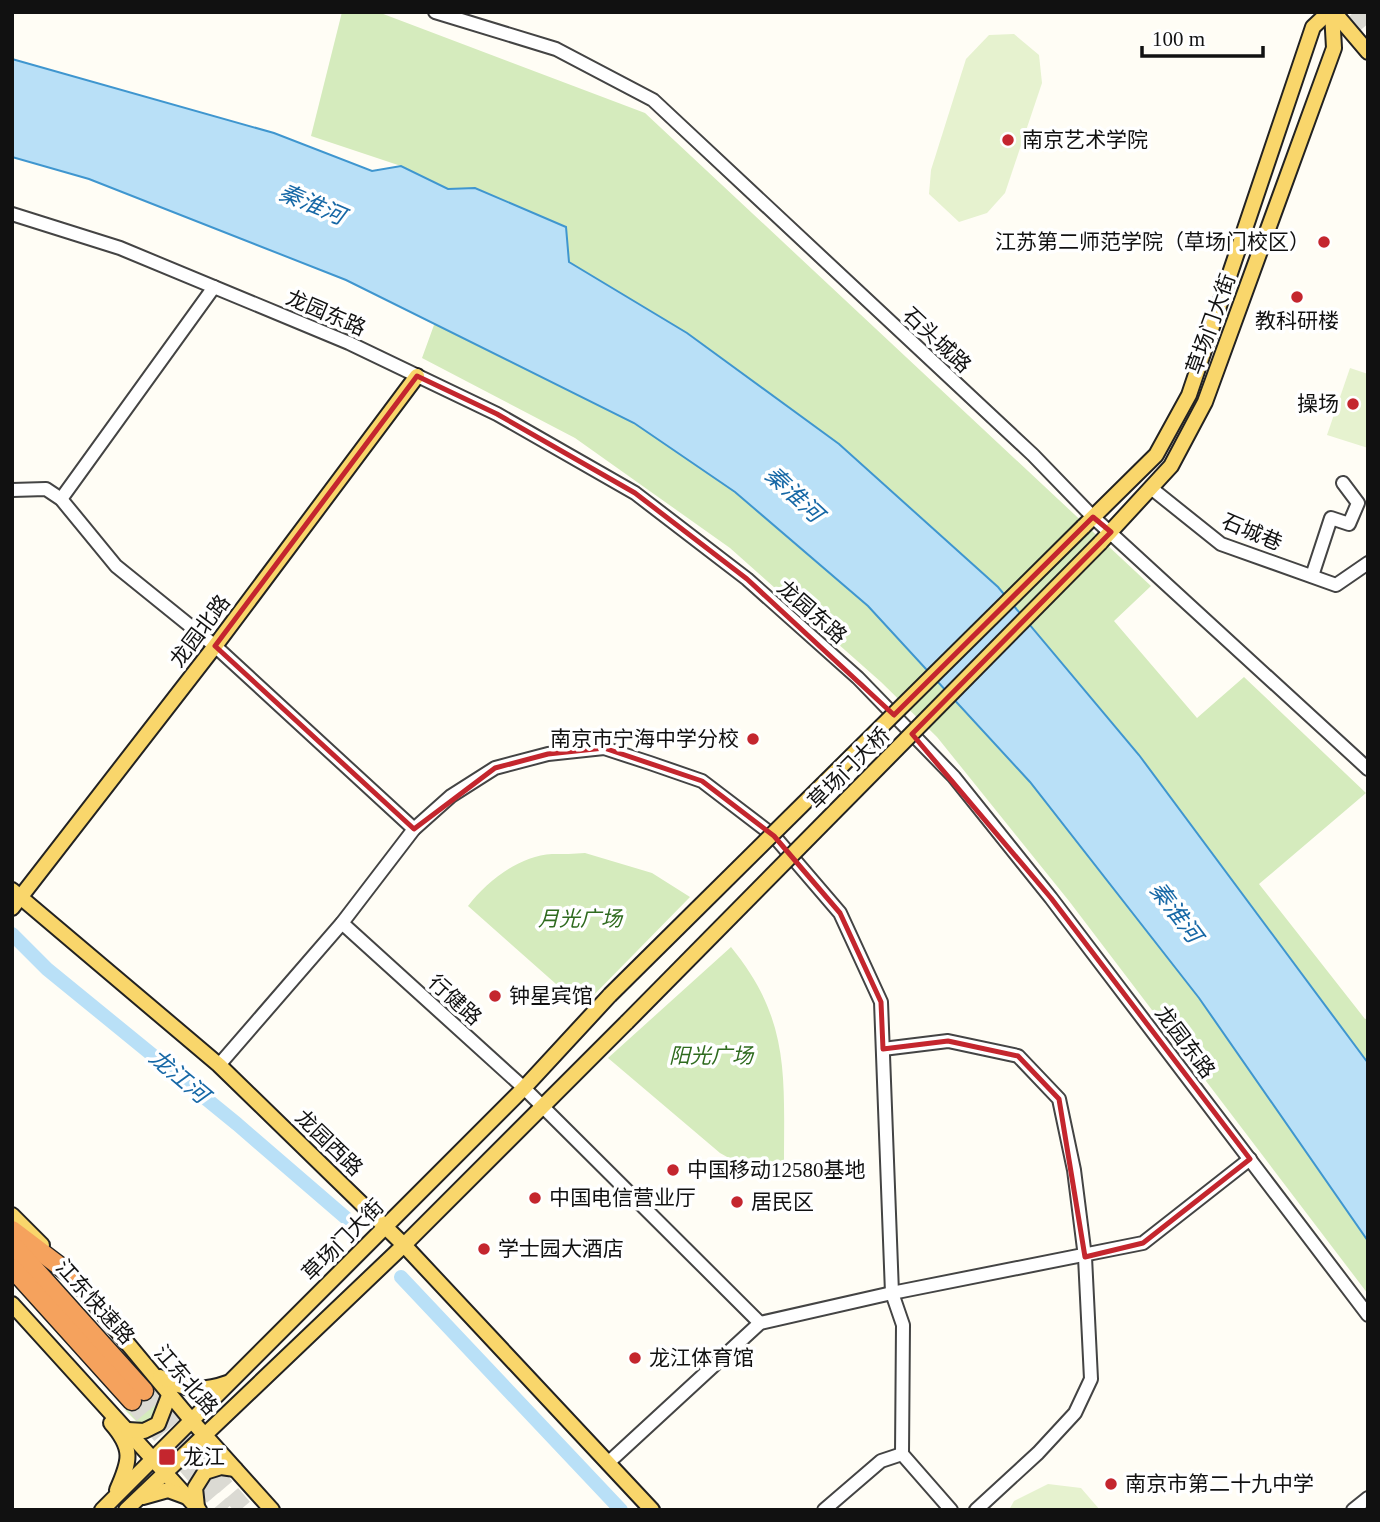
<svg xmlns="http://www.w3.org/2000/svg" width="1380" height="1522" viewBox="0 0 1380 1522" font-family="'Times New Roman','Noto Sans SC',serif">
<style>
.green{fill:#d5ebbd}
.pitch{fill:#e6f2cf}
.water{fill:#b9e0f7;stroke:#3f96cf;stroke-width:2}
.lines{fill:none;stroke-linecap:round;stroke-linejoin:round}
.river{stroke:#b9e0f7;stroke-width:14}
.highway-tunnel{stroke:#dbdad3;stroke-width:18;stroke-dasharray:18 9;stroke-linecap:butt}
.minor-casing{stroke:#444;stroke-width:16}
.major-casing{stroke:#222;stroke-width:18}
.highway-casing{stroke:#222;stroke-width:21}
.minor{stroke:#fff;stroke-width:12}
.major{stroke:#f9d66b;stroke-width:14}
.highway{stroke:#f5a25d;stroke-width:18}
.major-bridge-casing{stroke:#222;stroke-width:18;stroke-linecap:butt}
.major-bridge{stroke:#f9d66b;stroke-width:14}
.marked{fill:none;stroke:#c4262e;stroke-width:5;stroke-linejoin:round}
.poi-dot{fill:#c4262e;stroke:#fff;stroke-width:2.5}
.labels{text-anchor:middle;stroke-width:7;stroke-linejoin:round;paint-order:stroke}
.poi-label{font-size:21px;fill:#111;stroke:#fff;text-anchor:start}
.street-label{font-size:21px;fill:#111;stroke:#fff}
.park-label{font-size:21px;font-style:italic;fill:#2f6b1f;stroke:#fff}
.water-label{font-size:23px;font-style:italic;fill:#1768a6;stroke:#fff}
</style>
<rect width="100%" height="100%" fill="#fffdf5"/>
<g class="green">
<polygon points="342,12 378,12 645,113 1151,586 1114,621 1197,718 1244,677 1366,793 1259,884 1365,1019 1368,1018 1368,1294 1069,901 937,737 881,682 730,548 575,438 422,358 434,325 568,262 475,188 448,189 401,166 311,136"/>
<path d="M585,853L652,873L690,897L582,1007L468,906C487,881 519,856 552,854C563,854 574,854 585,853Z"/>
<path d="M731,947C790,1019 784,1075 784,1162L745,1167L720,1153L608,1058Z"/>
<polygon points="152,1386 162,1398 161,1414 146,1424 136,1421 125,1410"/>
</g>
<g class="pitch">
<polygon points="1014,34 1039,55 1042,83 1005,193 987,213 959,222 929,194 931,170 966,59 989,35"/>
<polygon points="1350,368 1368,374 1368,448 1327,435"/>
<polygon points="1048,1484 1081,1488 1100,1510 1009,1510 1014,1501"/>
</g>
<polygon class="water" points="12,59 274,133 372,171 401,166 448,189 475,188 566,227 569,262 687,333 839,444 998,587 1139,755 1368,1063 1368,1241 1199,998 1030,782 868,606 735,492 634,423 346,280 89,179 12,157"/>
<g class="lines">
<g class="river">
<polyline points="12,934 47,969 237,1124 346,1218"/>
<polyline points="401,1277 621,1510"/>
</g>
<g class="highway-tunnel">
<polyline points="1354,12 1368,28"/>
<polyline points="144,1391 245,1510"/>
<polyline points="132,1401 225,1510"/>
</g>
<g class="minor-casing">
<g id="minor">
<polyline points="435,12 556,49 653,100 1033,455 1093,517 1368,769"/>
<polyline points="12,214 120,248 349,343 497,414 635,493 747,579 858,678 954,777 1051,898 1368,1315"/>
<polyline points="1151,488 1221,544 1336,585 1368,563"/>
<polyline points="12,490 46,489 61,499 116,566 215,646 414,829"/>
<polyline points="61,499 214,287"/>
<polyline points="1312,576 1331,518 1349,524 1358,503 1343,483"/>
<polyline points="342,923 524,1088 760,1323"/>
<polyline points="883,1049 948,1041 1018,1056 1059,1099 1074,1170 1085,1257 1091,1379 1075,1413 1038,1453 976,1510"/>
<polyline points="219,1065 342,923 414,829 451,796 495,768 548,754 604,748 650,763 702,781 774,836 840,913 881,1002 892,1293 903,1325 902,1454 951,1510"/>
<polyline points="609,1462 760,1323 892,1293 1143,1243 1250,1159"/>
<polyline points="824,1510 881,1461 902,1454"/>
<polyline points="1353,1510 1368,1498"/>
</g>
</g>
<g class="major-casing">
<g id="major">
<polyline points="1334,12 1368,52"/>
<polyline points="1083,527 1156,455 1189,395 1313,27 1329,12"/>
<polyline points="1100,543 1171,466 1205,402 1334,48 1332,12"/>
<polyline points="12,890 219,1065 404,1245 652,1510"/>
<polyline points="12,908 215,646 417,376"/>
<polyline points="12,1215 42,1245"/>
<polyline points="63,1266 192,1421 272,1510"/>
<polyline points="12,1304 199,1510"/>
<path d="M160,1377C183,1390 202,1392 227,1383"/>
<path d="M111,1423C134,1449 130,1461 117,1490"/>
<polyline points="128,1430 144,1431 158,1424 170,1393"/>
<polyline points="143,1497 168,1490 187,1497"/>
<polyline points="197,1507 195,1488 205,1472 221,1467 235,1469"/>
<polyline points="102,1510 524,1088 610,995"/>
<polyline points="126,1510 404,1245 627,1022"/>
</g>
</g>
<g class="highway-casing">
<g id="highway">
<polyline points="12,1230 70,1274"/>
<polyline points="12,1244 144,1391"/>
<polyline points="12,1268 132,1401"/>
</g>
</g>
<use href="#minor" class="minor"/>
<use href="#major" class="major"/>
<use href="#highway" class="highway"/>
<g class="major-bridge-casing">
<g id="major-bridge">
<polyline points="610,995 1083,527"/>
<polyline points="627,1022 1100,543"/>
</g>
</g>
<use href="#major-bridge" class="major-bridge"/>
</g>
<path class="marked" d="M417,376L497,414L635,493L747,579L894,715L1093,517L1111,532L912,734L1051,898L1250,1159L1143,1243L1085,1257L1059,1099L1018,1056L948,1041L883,1049L881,1002L840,913L774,836L702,781L604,748L548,754L495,768L414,829L215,646Z"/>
<g class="poi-dot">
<circle cx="1008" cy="140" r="7"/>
<circle cx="1324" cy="242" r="7"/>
<circle cx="1297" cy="297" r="7"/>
<circle cx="1353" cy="404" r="7"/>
<circle cx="753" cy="739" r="7"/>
<circle cx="495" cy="996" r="7"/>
<circle cx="673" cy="1170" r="7"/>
<circle cx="535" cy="1198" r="7"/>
<circle cx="737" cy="1202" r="7"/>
<circle cx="484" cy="1249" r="7"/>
<circle cx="635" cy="1358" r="7"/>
<rect x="158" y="1448" width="18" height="18" rx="3.5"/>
<circle cx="1111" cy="1484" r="7"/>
</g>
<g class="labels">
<g class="poi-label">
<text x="1022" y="147">南京艺术学院</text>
<text x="1310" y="249" text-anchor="end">江苏第二师范学院（草场门校区）</text>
<text x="1297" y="328" text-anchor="middle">教科研楼</text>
<text x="1339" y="411" text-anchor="end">操场</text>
<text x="739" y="746" text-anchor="end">南京市宁海中学分校</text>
<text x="509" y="1003">钟星宾馆</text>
<text x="687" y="1177">中国移动12580基地</text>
<text x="549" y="1205">中国电信营业厅</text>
<text x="751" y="1209">居民区</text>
<text x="498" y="1256">学士园大酒店</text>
<text x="649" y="1365">龙江体育馆</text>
<text x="183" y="1464">龙江</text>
<text x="1125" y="1491">南京市第二十九中学</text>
</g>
<g class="street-label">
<text transform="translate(326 313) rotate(23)" y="7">龙园东路</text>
<text transform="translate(1211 324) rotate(-70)" y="7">草场门大街</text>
<text transform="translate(937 340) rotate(43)" y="7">石头城路</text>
<text transform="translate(1252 532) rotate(23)" y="7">石城巷</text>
<text transform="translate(812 612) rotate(41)" y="7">龙园东路</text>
<text transform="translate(200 631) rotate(-53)" y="7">龙园北路</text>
<text transform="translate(849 768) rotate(-45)" y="7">草场门大桥</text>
<text transform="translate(455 1000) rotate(42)" y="7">行健路</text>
<text transform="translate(1185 1042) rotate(53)" y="7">龙园东路</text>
<text transform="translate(329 1143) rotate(44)" y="7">龙园西路</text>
<text transform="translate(343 1240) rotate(-45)" y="7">草场门大街</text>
<text transform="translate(95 1302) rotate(48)" y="7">江东快速路</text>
<text transform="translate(186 1380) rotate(49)" y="7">江东北路</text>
</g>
<g class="park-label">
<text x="580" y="926">月光广场</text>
<text x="711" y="1063">阳光广场</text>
</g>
<g class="water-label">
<text transform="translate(312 204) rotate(23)" y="8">秦淮河</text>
<text transform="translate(794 494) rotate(43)" y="8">秦淮河</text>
<text transform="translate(1176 912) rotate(53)" y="8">秦淮河</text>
<text transform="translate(179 1076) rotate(40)" y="8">龙江河</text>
</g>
</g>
<rect width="1380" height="1522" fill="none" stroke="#111111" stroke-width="28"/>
<path d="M1142 46v10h121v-10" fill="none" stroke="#111111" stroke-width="3.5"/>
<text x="1152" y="46" font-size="21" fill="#111111" stroke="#ffffff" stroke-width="5" paint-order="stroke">100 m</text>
</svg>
